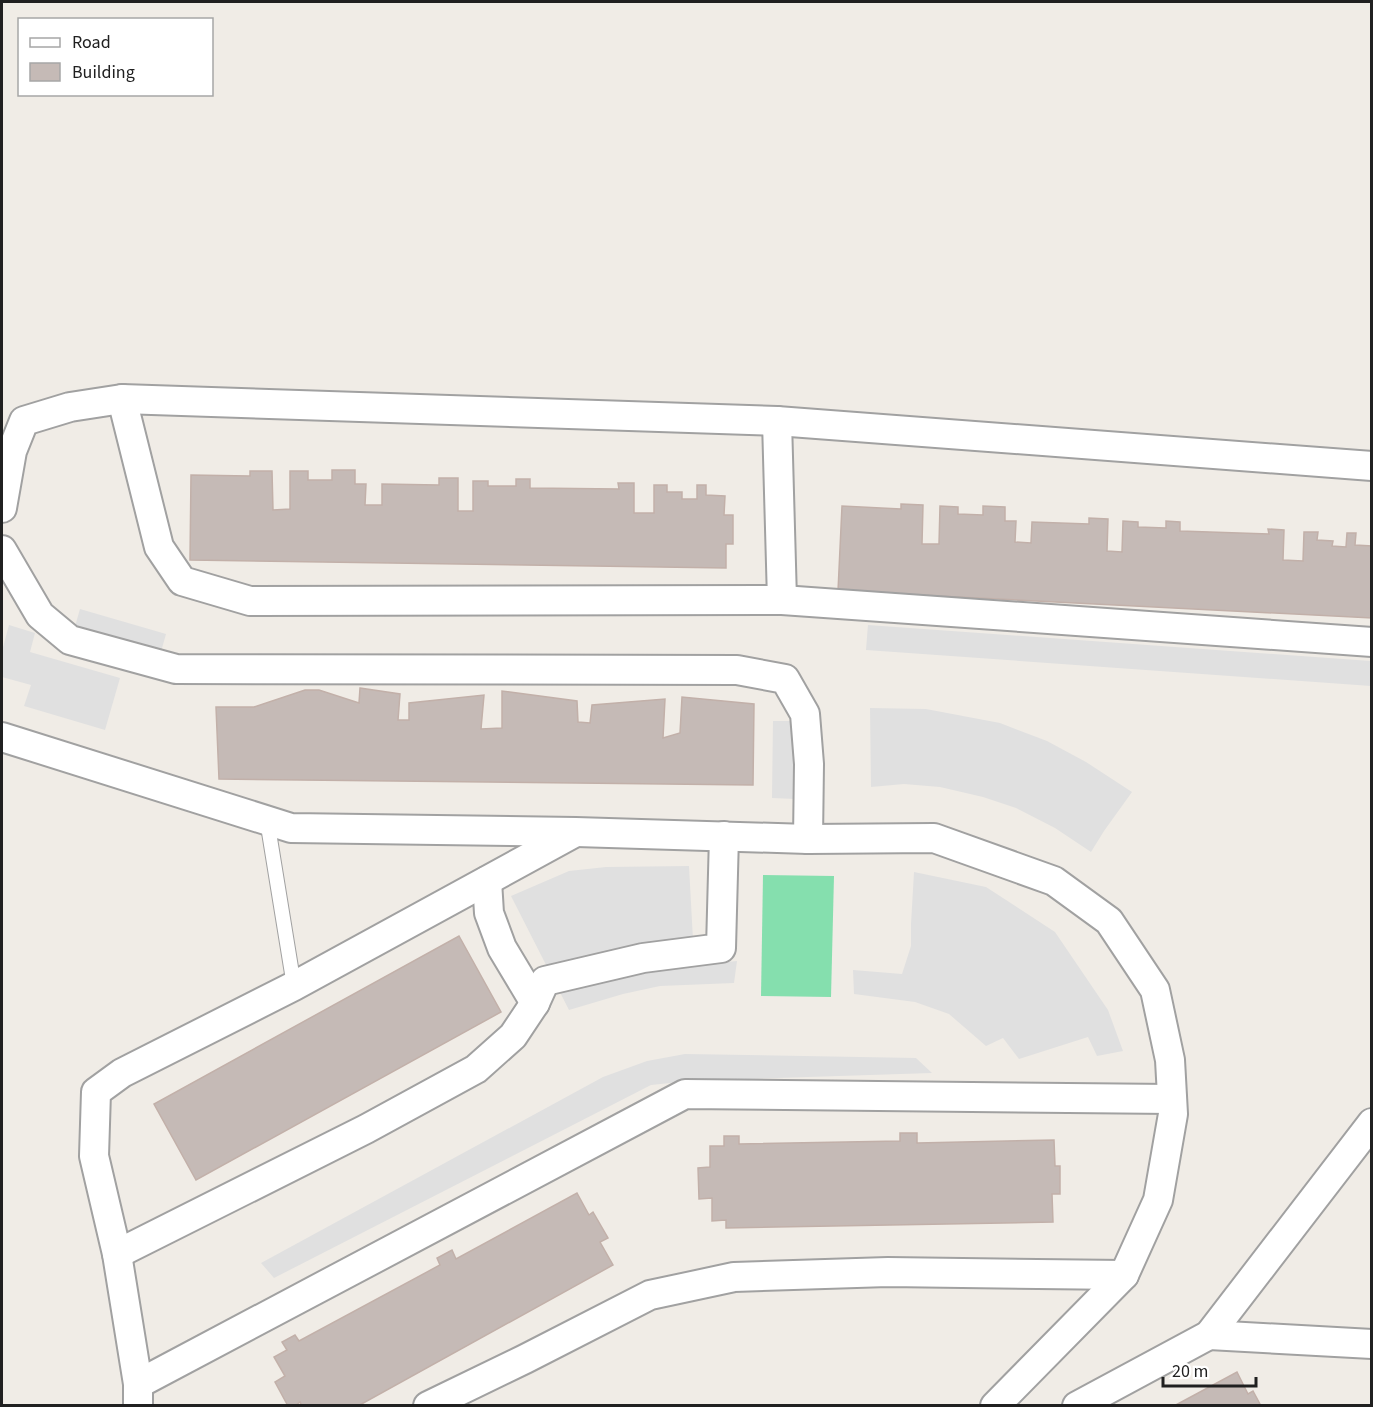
<svg xmlns="http://www.w3.org/2000/svg" width="1373" height="1407" viewBox="0 0 1373 1407" font-family="'Source Sans 3',sans-serif">
<style>
.pitch{fill:#85dfae}
.parking{fill:#e0e0e0}
.building{fill:#c5bab6;stroke:#c2b0a9;stroke-width:1.5}
.lines{fill:none;stroke-linecap:round;stroke-linejoin:round}
.service-casing{stroke:#a1a1a1;stroke-width:16}
.minor-casing{stroke:#a1a1a1;stroke-width:32}
.service{stroke:#fff;stroke-width:14}
.minor{stroke:#fff;stroke-width:28}
</style>
<rect width="100%" height="100%" fill="#f0ece6"/>
<polygon class="pitch" points="763,875 834,876 831,997 761,996"/>
<g class="parking">
<polygon points="80,609 166,634 160,655 74,630"/>
<polygon points="9,625 35,633 30,652 120,678 105,730 24,706 31,685 2,677 2,651"/>
<polygon points="868,625 1371,661 1371,686 866,650"/>
<polygon points="870,708 926,709 1000,723 1047,741 1086,762 1132,792 1104,831 1091,852 1055,828 1016,808 983,797 940,787 904,784 871,787"/>
<polygon points="773,721 797,721 795,799 772,798"/>
<polygon points="689,866 693,940 696,965 737,961 734,983 660,986 623,994 569,1010 511,896 569,871 606,867"/>
<polygon points="914,872 986,887 1055,932 1108,1010 1123,1051 1097,1056 1088,1037 1019,1059 1003,1038 986,1046 949,1014 915,1002 854,994 853,970 902,974 911,946 911,924"/>
<polygon points="685,1054 916,1058 932,1073 690,1081 651,1085 274,1278 261,1263 603,1077 647,1061"/>
</g>
<g class="building">
<polygon points="332,470 355,470 355,484 366,484 365,505 382,505 382,484 439,485 439,478 458,478 458,511 473,511 473,481 488,481 488,486 516,486 516,479 530,479 530,488 619,489 618,483 634,483 634,513 654,513 654,485 667,485 667,492 682,492 682,499 697,499 697,485 706,485 706,495 725,496 724,515 733,515 733,544 726,544 726,568 190,560 191,475 250,476 250,471 272,471 273,510 290,509 290,471 308,471 308,480 332,480"/>
<polygon points="901,504 923,505 922,544 939,544 940,506 958,507 958,514 983,515 983,506 1005,507 1005,521 1016,521 1015,542 1031,543 1032,522 1089,524 1089,518 1108,519 1107,551 1122,552 1123,521 1138,522 1138,527 1166,528 1166,521 1180,522 1180,531 1269,534 1268,529 1284,530 1283,560 1303,561 1304,532 1318,532 1317,540 1333,541 1332,546 1346,547 1347,533 1356,533 1355,545 1372,546 1372,618 838,591 842,506 901,509"/>
<polygon points="360,688 400,694 398,720 409,720 409,703 484,695 481,729 502,728 502,691 577,701 578,722 590,723 592,705 665,699 663,738 680,733 682,697 754,704 753,785 219,779 216,707 254,707 305,690 319,690 359,703"/>
<polygon points="459,936 501,1012 196,1180 154,1104"/>
<polygon points="900,1133 917,1133 917,1143 1054,1140 1055,1166 1060,1166 1060,1194 1052,1194 1053,1222 726,1228 726,1220 712,1221 712,1198 699,1199 698,1168 710,1167 710,1146 724,1146 724,1136 739,1136 739,1144 900,1141"/>
<polygon points="577,1193 589,1215 593,1212 608,1238 600,1242 613,1265 358,1406 302,1406 300,1402 295,1406 288,1406 275,1382 285,1376 274,1357 287,1350 282,1342 295,1335 299,1341 440,1265 437,1258 452,1250 456,1259"/>
<polygon points="1237,1372 1248,1394 1253,1391 1261,1406 1174,1406"/>
</g>
<g class="lines">
<g class="service-casing">
<polyline id="service" points="267,820 294,986"/>
</g>
<g class="minor-casing">
<g id="minor">
<polyline points="122,399 159,547 182,581 250,601 782,600 1372,642"/>
<polyline points="777,421 782,600"/>
<polyline points="2,508 12,451 24,421 70,407 122,399 777,421 1372,466"/>
<polyline points="2,550 40,615 70,640 176,669 737,670 785,679 805,714 809,764 808,839"/>
<polyline points="2,737 291,828 576,832 808,839 934,838 1054,881 1109,921 1155,990 1170,1060 1173,1114 1158,1200 1124,1275 995,1406"/>
<polyline points="487,881 489,913 502,948 535,1003"/>
<polyline points="117,1254 366,1129 476,1069 513,1036 535,1003 545,981 643,958 721,948 724,836"/>
<polyline points="1209,1335 1372,1344"/>
<polyline points="138,1384 685,1094 1172,1099"/>
<polyline points="138,1406 138,1384 117,1254 94,1156 96,1092 122,1073 294,986 574,833"/>
<polyline points="428,1406 525,1359 650,1295 734,1277 888,1272 1124,1275"/>
<polyline points="1077,1406 1209,1335 1372,1123"/>
</g>
</g>
<use href="#service" class="service"/>
<use href="#minor" class="minor"/>
</g>
<rect width="1373" height="1407" fill="none" stroke="#202020" stroke-width="6"/>
<rect x="18" y="18" width="195" height="78" fill="#ffffff" stroke="#a6a6a6" stroke-width="1.5"/>
<rect x="30" y="38" width="30" height="9" fill="#ffffff" stroke="#a6a6a6" stroke-width="1.5"/>
<text x="72" y="48" font-size="18" fill="#202020">Road</text>
<rect x="30" y="63" width="30" height="18" fill="#c5bab6" stroke="#a6a6a6" stroke-width="1.5"/>
<text x="72" y="78" font-size="18" fill="#202020">Building</text>
<path d="M1163 1377v9h93v-9" fill="none" stroke="#202020" stroke-width="3"/>
<text x="1172" y="1377" font-size="18" fill="#202020" stroke="#ffffff" stroke-width="4.5" paint-order="stroke">20 m</text>
</svg>
